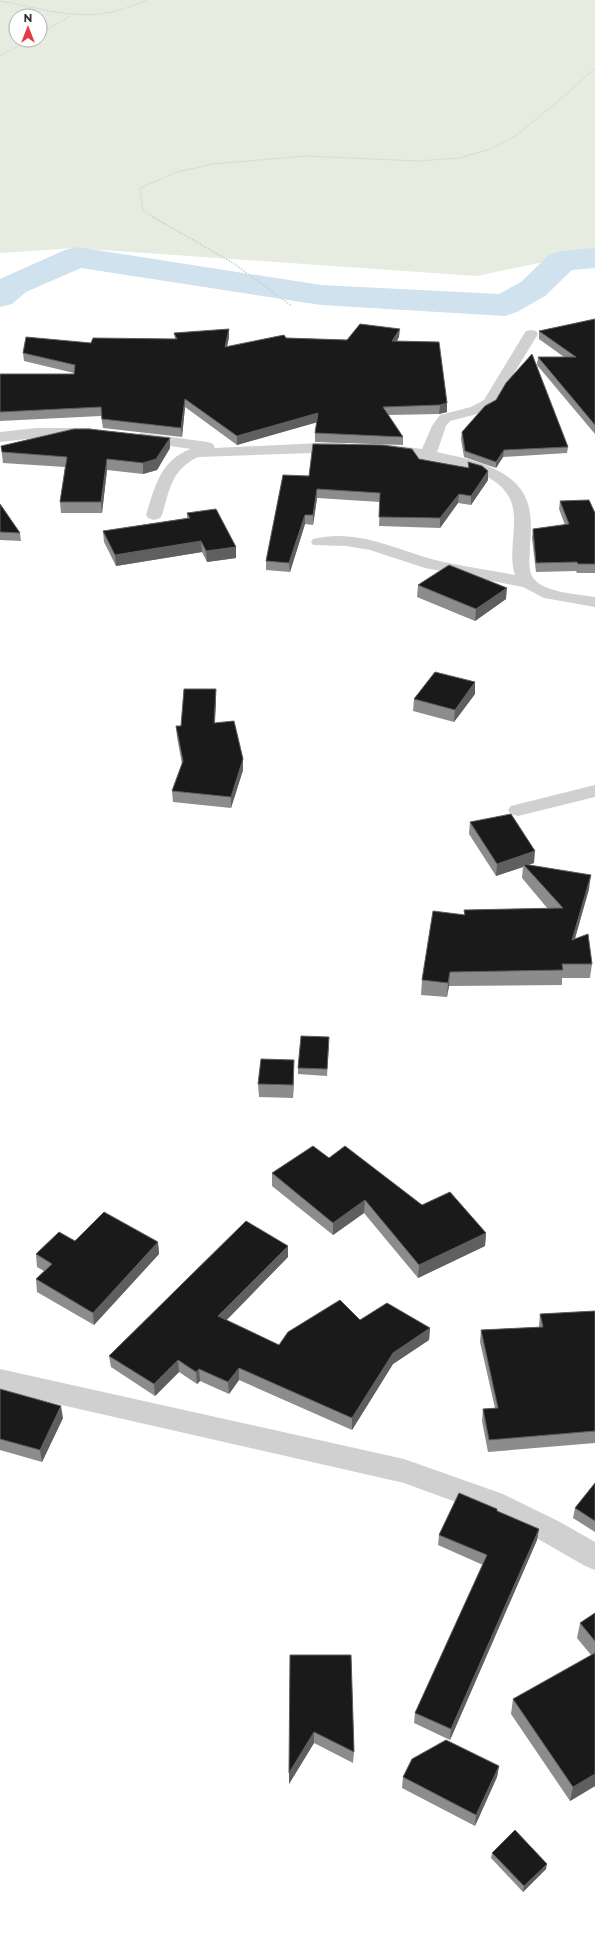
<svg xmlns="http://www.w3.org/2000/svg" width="595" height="1952" viewBox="0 0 595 1952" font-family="Montserrat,sans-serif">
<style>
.green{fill:#e6ecdf;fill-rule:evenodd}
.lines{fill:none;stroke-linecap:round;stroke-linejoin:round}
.river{fill:#cfe2ee;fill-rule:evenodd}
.path-far1{stroke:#cdcdcd;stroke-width:1;stroke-dasharray:1 1;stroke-linecap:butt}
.path{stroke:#cdcdcd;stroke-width:1.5;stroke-dasharray:1.5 1.5;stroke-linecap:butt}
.minor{fill:#d0d0d0;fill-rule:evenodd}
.wall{fill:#8c8c8c}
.shaded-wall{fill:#5f5f5f}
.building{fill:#1a1a1a;stroke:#5f5f5f}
</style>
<rect width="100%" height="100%" fill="#fff"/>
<path class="green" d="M0,0H595V251L477,276L74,248L0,253ZM16,16H40V40H16Z"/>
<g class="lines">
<polygon class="river" points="77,247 321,285 499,294 521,282 550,254 562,251 595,248 595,268 572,270 545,296 517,312 505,316 321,305 81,268 26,292 12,304 0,307 0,279 2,278 65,250"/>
<g class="path-far1">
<path d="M0,1C35,7 71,19 106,13C120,11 134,5 147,0"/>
<polyline points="40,34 70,16"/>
<polyline points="0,56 29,40"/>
<polyline points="155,218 143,211 140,188 177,172 213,164 305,156 418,161 459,158 491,149 515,136 562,98 595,68"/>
</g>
<polyline class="path" points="153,217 233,263 292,306"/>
<g class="minor">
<path d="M531,330L536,331L538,334L494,406L481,413L450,421L446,426L437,452C468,459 517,467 528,504C532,517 531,533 530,546C530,556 527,571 534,579C545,593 579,594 595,597V607L544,598L523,587L425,568L370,550L346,546L313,545L311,542L313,539C356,528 395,549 435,560C461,566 489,570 515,575C508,554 517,530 513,508C504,460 414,461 379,452L376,449L379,446L384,444L422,449L432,426L440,415L471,407L484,400L524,334L526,331Z"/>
<polygon points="36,428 90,428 95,430 98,433 95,436 90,438 36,438 0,442 0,432"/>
<path d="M141,433L208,442L213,444L215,448L342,442L347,444L350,447L347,450L342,452L198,457C171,470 170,489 162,515L160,518L154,520L148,518L146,515C155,487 160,460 191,449L136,441L133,438L136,435Z"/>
<polygon points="595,785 595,797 518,816 511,814 508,810 511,806"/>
<polygon points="0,1369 404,1459 503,1494 560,1522 595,1542 595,1570 585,1566 540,1540 483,1512 404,1483 0,1391"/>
</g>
</g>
<g class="wall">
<polygon points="595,319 595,434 537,365 538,357 564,357 539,339 539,331"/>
<polygon points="174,333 229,337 227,347 286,338 347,340 399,337 397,341 447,403 447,412 439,414 388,415 403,437 403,445 315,442 315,433 317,422 237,445 185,407 182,437 103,428 101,416 0,421 0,374 74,374 74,373 24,361 23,353 91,343 175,339"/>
<polygon points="462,432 568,447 567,453 503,457 496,468 464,457 461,439"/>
<polygon points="1,446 170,448 157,470 143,474 107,470 102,513 61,513 60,502 65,467 3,463"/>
<polygon points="419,459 468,468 468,462 488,480 471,505 458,503 440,528 379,526 380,502 317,498 313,525 305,524 290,572 266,570 266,561 309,476"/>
<polygon points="560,501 595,513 595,573 577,573 576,571 536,572 532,538 533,529 565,525 559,509"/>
<polygon points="0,504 20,533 21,541 0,540"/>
<polygon points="187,513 236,558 207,562 202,552 116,566 104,542 103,531 187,518"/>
<polygon points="418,585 506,599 475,621 417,597"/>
<polygon points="475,694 454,722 413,711 414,699"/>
<polygon points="216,700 215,723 243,759 243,770 231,808 173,802 172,791 182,764 177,737 176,726 181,726"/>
<polygon points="470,822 534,863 528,865 589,889 575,939 592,964 590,978 562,978 562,985 449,986 447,997 421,995 422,980 464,915 464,910 548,909 522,878 523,867 496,876 469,834"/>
<polygon points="329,1043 327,1076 298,1074 298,1068"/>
<polygon points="294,1072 293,1098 259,1097 258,1084"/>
<polygon points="329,1158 422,1205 486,1233 485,1246 418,1278 364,1213 333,1235 272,1186 272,1173"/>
<polygon points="75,1241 158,1242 159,1254 94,1325 37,1292 36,1279 44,1271 37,1267 36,1254"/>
<polygon points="288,1257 226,1320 279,1345 360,1320 430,1328 429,1340 393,1364 352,1430 239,1380 229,1394 200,1381 197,1384 179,1372 155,1396 111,1367 109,1356"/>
<polygon points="595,1311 595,1443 488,1452 482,1421 483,1409 495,1408 480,1342 481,1330 539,1327 539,1326 540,1314"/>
<polygon points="0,1389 63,1418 42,1462 0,1450"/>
<polygon points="595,1483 595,1532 573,1518 575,1508"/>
<polygon points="497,1511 539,1529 537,1540 450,1740 414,1723 415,1713 483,1565 438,1545 439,1535"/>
<polygon points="595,1613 595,1786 570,1801 511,1714 513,1699 591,1655 577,1638 580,1623"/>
<polygon points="351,1655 354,1752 353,1763 314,1743 289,1784 289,1773"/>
<polygon points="499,1766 497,1777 475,1826 402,1788 403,1777"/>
<polygon points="492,1853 546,1869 523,1892 491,1858"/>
</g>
<g class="shaded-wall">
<polygon points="229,329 229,337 225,356 225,347"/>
<polygon points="400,329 399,337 392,349 392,341"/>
<polygon points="185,399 185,407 182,437 181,428"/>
<polygon points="447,403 447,412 439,414 440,405"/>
<polygon points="318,413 318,422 237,445 237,436"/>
<polygon points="170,438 170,448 157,470 143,474 143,463"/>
<polygon points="504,450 503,457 496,468 496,462"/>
<polygon points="107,459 107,470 102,513 101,502"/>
<polygon points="488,471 488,480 471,505 471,496"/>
<polygon points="317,489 317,498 313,525 313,515"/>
<polygon points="459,494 458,503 440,528 440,518"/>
<polygon points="305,515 305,524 290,572 289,563"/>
<polygon points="201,541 202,552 116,566 115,555"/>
<polygon points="236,547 236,558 207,562 206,551"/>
<polygon points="507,588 506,599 475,621 476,609"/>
<polygon points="475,682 475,694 454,722 455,710"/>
<polygon points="216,689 216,700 214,734 214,723"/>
<polygon points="243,759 243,770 231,808 231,797"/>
<polygon points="535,851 534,863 525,866 523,864 523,867 496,876 497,864"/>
<polygon points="591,875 589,889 570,955 572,940"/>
<polygon points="450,972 449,986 447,997 448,983"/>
<polygon points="294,1060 294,1072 293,1098 293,1085"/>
<polygon points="365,1200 364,1213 333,1235 333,1223"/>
<polygon points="486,1233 485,1246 418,1278 419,1265"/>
<polygon points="158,1242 159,1254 94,1325 93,1313"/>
<polygon points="288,1246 288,1257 219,1328 218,1316"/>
<polygon points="430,1328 429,1340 393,1364 352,1430 352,1418 393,1353"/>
<polygon points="178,1360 179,1372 155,1396 154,1384"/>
<polygon points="239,1368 239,1380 229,1394 228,1382"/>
<polygon points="199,1369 200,1381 197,1384 196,1372"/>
<polygon points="61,1406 63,1418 42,1462 40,1450"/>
<polygon points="539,1529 537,1540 450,1740 451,1729"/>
<polygon points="314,1732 314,1743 289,1784 289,1773"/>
<polygon points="499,1766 497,1777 475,1826 476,1815"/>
<polygon points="595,1774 595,1786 570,1801 573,1787"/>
<polygon points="547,1864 546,1869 523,1892 524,1886"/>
</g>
<g class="building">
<polygon points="595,319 595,425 538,357 576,357 539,331"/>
<polygon points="360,324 400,329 392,341 439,342 447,403 440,405 383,407 403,437 315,433 318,413 237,436 185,399 181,428 102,419 101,407 0,412 0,374 74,374 75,365 23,353 26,337 91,343 93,338 177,339 174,333 229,329 225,347 284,335 286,338 347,340"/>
<polygon points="532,354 568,447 504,450 496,462 465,451 462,432 485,406 496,400 506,383"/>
<polygon points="74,429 89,429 170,438 156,459 143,463 107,459 101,502 60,502 67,457 2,452 1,446"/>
<polygon points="313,444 382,445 412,449 419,459 469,468 468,462 482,466 488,471 471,496 459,494 440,518 379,517 380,493 317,489 313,515 305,515 289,563 266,561 283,475 309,476"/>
<polygon points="589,500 595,513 595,564 578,564 577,562 536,563 533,529 569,524 560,501"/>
<polygon points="0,504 20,533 0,532"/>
<polygon points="216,509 236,547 206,551 201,541 115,555 103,531 190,518 187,513"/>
<polygon points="449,565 507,588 476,609 418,585"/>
<polygon points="435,672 475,682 455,710 414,699"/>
<polygon points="184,689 216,689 214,723 234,721 243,759 231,797 172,791 183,761 176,726 181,726"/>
<polygon points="511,814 535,851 497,864 470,822"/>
<polygon points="523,864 591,875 572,940 588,934 592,964 562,964 563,970 450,972 448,983 422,980 433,911 465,915 464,910 563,908"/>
<polygon points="301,1036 329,1037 327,1069 298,1068"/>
<polygon points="261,1059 294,1060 293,1085 258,1084"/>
<polygon points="313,1146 329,1158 345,1146 422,1205 450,1192 486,1233 419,1265 365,1200 333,1223 272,1173"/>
<polygon points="104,1212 158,1242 93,1313 36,1279 52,1264 36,1254 59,1232 75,1241"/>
<polygon points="246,1221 288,1246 218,1316 279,1345 288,1332 340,1300 360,1320 387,1303 430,1328 393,1353 352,1418 239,1368 228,1382 199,1369 196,1372 178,1360 154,1384 109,1356"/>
<polygon points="595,1311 595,1431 489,1440 483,1409 498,1408 481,1330 543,1327 540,1314"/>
<polygon points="0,1389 61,1406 40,1450 0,1439"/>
<polygon points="595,1483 595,1521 575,1508"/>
<polygon points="459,1493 497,1509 497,1511 539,1529 451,1729 415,1713 487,1555 439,1535"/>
<polygon points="595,1613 595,1641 580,1623"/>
<polygon points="595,1653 595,1774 573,1787 513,1699"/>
<polygon points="290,1655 351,1655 354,1752 314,1732 289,1773"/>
<polygon points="446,1740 499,1766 476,1815 403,1777 412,1759"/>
<polygon points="515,1830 547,1864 524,1886 492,1853"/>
</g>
<g transform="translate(28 28)"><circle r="19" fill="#ffffff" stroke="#adadad"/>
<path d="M0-3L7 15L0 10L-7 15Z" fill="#e63946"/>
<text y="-6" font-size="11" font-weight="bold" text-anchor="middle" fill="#333333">N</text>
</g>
</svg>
